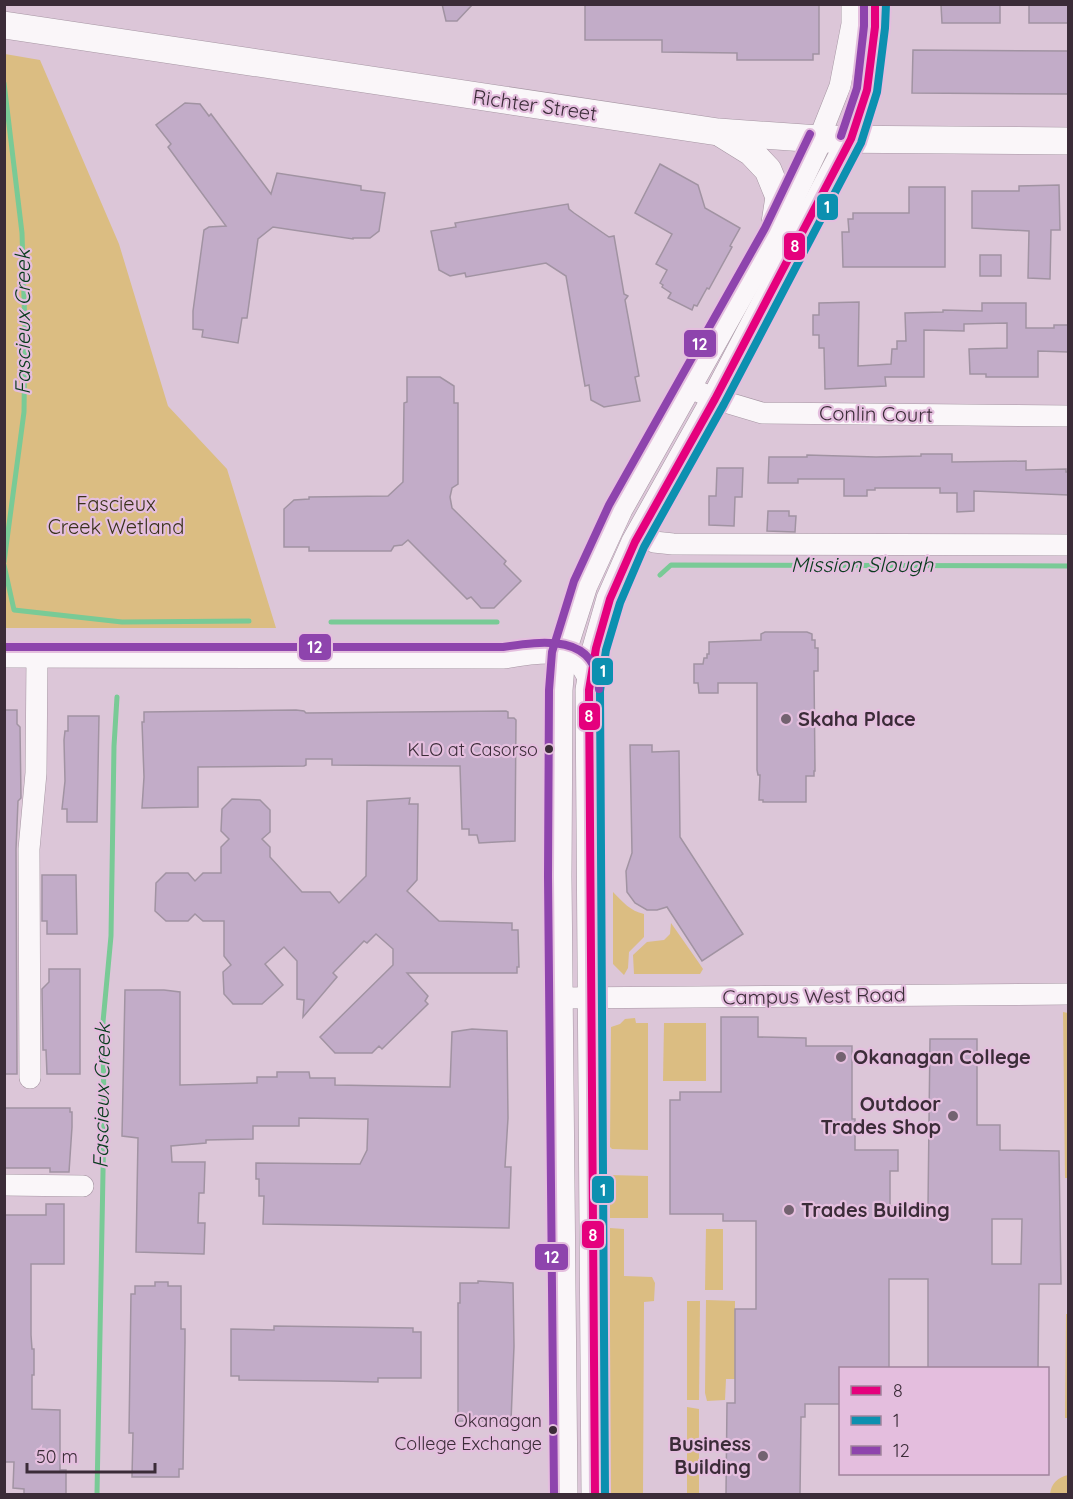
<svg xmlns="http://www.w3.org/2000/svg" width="1073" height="1499" viewBox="0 0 1073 1499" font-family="Quicksand,sans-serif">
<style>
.green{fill:#dbbd82}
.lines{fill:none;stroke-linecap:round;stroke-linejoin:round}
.stream{stroke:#79ca96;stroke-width:5}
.building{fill:#c2acc8;stroke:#a193a2;stroke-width:1.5;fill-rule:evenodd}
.minor-casing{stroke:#a696a3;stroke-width:22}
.major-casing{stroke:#a696a3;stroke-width:28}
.minor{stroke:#faf6f9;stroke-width:21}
.major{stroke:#faf6f9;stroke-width:27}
.bus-1-casing{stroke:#e4bede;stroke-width:12}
.bus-2-casing{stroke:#e4bede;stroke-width:12}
.bus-3-casing{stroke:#e4bede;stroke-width:12}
.bus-1{stroke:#e5007d;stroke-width:8}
.bus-2{stroke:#0c90b0;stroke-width:8}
.bus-3{stroke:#8e44ad;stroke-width:8}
.poi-dot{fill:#736270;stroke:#e4bede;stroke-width:2}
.bus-dot{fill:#3b2c38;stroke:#e4bede;stroke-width:2}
.labels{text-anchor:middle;stroke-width:4.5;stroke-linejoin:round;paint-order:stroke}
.bus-label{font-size:18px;fill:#3b2c38;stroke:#e4bede;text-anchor:end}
.street-label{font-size:20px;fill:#3b2c38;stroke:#e4bede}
.park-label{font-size:20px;fill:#39321b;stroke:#e4bede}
.poi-label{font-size:20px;font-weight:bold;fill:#3b2c38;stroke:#e4bede;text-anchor:start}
.water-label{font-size:21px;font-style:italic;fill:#083c1d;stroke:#e4bede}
.line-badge{stroke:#e4bede;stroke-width:2}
.badge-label{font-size:16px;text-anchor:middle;font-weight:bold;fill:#fff}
</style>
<rect width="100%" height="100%" fill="#dcc6d8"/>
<g class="green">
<polygon points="5,54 40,60 119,244 168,406 227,469 276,628 5,628"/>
<path d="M613,892C623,902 630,911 644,914V937L629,952L628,968L624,975L613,964Z"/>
<polygon points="671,923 699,963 703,969 700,974 634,974 633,955 647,942 664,940 670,934"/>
<polygon points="1063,1012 1068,1013 1068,1178 1065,1178"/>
<polygon points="635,1018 636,1023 648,1023 648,1150 612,1149 610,1147 611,1027 620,1024 625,1019"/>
<polygon points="664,1023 706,1023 706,1081 663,1081"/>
<polygon points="610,1175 648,1176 648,1218 610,1218"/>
<polygon points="610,1228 624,1229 624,1276 652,1277 655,1283 654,1301 644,1302 644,1305 643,1494 610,1494"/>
<polygon points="706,1229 723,1229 723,1290 705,1290"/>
<polygon points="706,1300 735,1301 735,1379 726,1379 725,1400 707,1401 705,1393"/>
<polygon points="687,1301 700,1301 699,1400 687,1400"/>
<polygon points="1066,1314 1068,1314 1068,1418 1065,1418"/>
<polygon points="687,1407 699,1409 699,1494 687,1494"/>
<path d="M1068,1475V1494H1050C1051,1484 1058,1477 1068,1475Z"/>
</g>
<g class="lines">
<g class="stream">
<polyline points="4,83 22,233 25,329 24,412 4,562"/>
<polyline points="4,565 14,610 122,622 249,621"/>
<polyline points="660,575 671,565 1068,566"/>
<polyline points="331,622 497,622"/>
<polyline points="97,1494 104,1119 103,1022 111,936 114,746 117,697"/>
</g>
</g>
<g class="building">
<polygon points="442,4 473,4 457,21 446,21"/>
<polygon points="585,4 819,4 819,54 813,54 813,60 737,60 737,53 662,52 662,40 585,40"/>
<polygon points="941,5 1000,5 1000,23 942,23"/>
<rect x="1029" y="5" width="39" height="18"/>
<polygon points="913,50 1068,51 1068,94 912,93"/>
<polygon points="185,103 200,104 209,116 211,114 271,194 277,173 361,186 361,190 385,193 379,231 370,238 353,238 353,239 273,227 258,239 247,318 242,318 238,343 202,337 203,330 193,329 193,311 204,230 209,227 226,226 168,147 171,144 156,125"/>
<polygon points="660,164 698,185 705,208 740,228 730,246 732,247 709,289 707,288 697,306 694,305 692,310 668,298 671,293 662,287 663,285 660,283 667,270 656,264 672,234 635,213"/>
<polygon points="1059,185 1060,230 1051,230 1050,279 1028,278 1029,231 972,228 972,191 1019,191 1019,186"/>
<polygon points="909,187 945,187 945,267 843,267 842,232 849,232 848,219 853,219 853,213 909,213"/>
<polygon points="568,204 569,209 574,213 609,237 614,236 624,294 628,296 625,300 639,376 635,377 640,401 604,407 591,400 589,385 585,386 566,276 546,263 466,277 465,273 450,276 439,270 431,231 456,227 455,223"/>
<rect x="980" y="255" width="21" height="21"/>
<polygon points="859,302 858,366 891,364 892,349 897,349 897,341 906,341 905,313 943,312 943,310 982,311 982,303 1026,303 1026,328 1054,328 1054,325 1068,325 1068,352 1038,351 1038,377 986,377 986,374 970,374 969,349 1007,348 1007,323 964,324 964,331 924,330 924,377 885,377 886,386 825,389 824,348 819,348 819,335 813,335 813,315 819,315 819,303"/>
<polygon points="407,377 440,377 454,386 454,403 458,403 458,484 452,488 450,497 452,508 506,561 504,564 521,581 494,608 481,608 471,597 467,599 408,540 402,545 394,546 391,551 309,551 309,547 284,547 284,509 294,500 309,499 309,497 388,496 403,482 404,403 407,402"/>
<polygon points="921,454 952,454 952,462 1026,461 1026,470 1066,469 1066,472 1068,472 1068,495 974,491 974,511 957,512 957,493 940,493 940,488 875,488 875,490 867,490 867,496 844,496 844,479 798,479 798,483 768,483 769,457 807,457 807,455 876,457 921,456"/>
<polygon points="717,468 743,468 742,497 735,497 734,526 709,525 709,496 716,496"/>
<polygon points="768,511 789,511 789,516 796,516 795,532 767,531"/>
<polygon points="765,632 807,632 812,634 812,640 815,640 815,648 818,648 818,671 814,671 815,771 814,771 814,776 806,776 806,802 763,802 763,800 759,800 760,775 758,775 757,770 757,683 718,683 718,693 699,693 698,683 694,683 694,664 703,664 704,658 707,658 707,654 709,654 709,642 761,640 761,634"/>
<polygon points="4,710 17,710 17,724 20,727 21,798 18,801 16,849 17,1074 4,1074"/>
<polygon points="296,710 304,711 306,713 506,711 508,712 508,718 514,718 516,720 515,841 479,843 477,835 469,835 469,829 462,829 460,766 332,765 332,759 306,759 306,765 304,766 198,767 198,807 142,808 144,777 142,722 144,722 144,712"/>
<polygon points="68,716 99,716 97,822 67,822 67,809 62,809 65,781 64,740 65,731 68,731"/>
<polygon points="630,745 652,745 652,752 679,751 680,837 743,934 702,961 667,907 657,910 647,910 635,903 627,892 626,871 632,853"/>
<polygon points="410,798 409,804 418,804 417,880 407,891 439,921 512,923 512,930 518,930 519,967 517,967 517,973 407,973 428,996 425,1001 428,1004 382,1049 379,1046 372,1053 335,1053 320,1037 393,965 393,949 376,934 367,943 364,941 333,973 337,977 303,1017 304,1000 297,999 297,961 284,947 265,964 283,985 262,1004 233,1004 224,994 223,972 231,965 224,956 224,921 203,921 195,914 188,921 166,921 155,911 156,883 166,873 188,873 195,881 203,873 221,873 221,847 229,839 221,831 222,809 232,799 260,800 270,810 270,832 262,839 270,847 270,857 302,892 330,892 339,903 366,876 367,801"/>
<polygon points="42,875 76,875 77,934 47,934 47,921 42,921"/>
<polygon points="49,969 80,969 80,1074 47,1074 46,1050 43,1050 42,989 49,982"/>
<polygon points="125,990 164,990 180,992 180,1085 257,1083 257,1077 277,1077 277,1072 309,1072 310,1078 335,1078 335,1085 450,1087 452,1032 472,1029 507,1031 508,1118 505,1167 511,1167 509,1228 263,1224 264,1196 259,1196 259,1179 256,1179 256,1163 360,1164 367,1150 368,1119 299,1118 299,1126 253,1126 253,1139 206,1140 206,1143 171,1146 172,1162 205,1162 204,1193 199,1193 198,1223 205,1223 204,1254 136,1252 138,1138 122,1136"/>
<path d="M721,1017H758V1037L806,1038V1046H852V1119H855V1150H898V1171H890V1206H928L930,1039H977V1125H1000V1150L1059,1151L1061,1284H1039L1038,1368H928V1279H889V1368H840V1404H805V1417H801L800,1494H726L727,1403H735V1309H756V1221H723V1214H670V1100H680V1092H721ZM992,1219H1022L1021,1264H992Z"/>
<polygon points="4,1108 70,1108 70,1112 72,1112 72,1127 69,1172 50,1172 50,1168 4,1168"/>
<polygon points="46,1204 64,1204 64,1264 31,1264 31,1335 32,1349 34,1349 34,1375 32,1375 32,1409 60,1410 60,1470 66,1470 66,1494 24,1494 24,1489 13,1488 14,1462 4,1462 4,1215 46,1215"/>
<polygon points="478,1281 513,1283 514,1346 511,1421 458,1421 458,1303 460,1303 460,1283 478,1283"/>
<polygon points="155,1282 168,1282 168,1286 181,1286 181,1329 185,1329 185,1342 183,1469 179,1469 179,1477 132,1477 133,1433 129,1433 131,1294 135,1294 135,1286 155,1286"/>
<polygon points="274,1326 413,1328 413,1332 421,1332 421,1378 378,1378 378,1382 330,1381 239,1380 239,1376 231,1376 231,1329 274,1330"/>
</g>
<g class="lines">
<g class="minor-casing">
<g id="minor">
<polyline points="819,139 840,86 852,24 852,4"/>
<polyline points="851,139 867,90 875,27 875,4"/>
<polyline points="688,387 715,399 762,413 1068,416"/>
<polyline points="639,534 654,542 673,544 1068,545"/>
<path d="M4,657L504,658C522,655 560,648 574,659C582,665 586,673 590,682"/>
<polyline points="560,998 1068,994"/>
<polyline points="30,1078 29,849 36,773 37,658"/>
<polyline points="4,1185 83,1186"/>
</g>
</g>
<g class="major-casing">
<g id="major">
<polyline points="4,25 718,132 819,139 1068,141"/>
<polyline points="722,134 751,152 768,170 779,197 775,223"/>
<polyline points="564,1494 558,877 559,690 562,654 584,585 619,509 774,233 819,139"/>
<polyline points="595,1494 589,690 596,648 610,599 635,542 715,399 851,139"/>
</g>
</g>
<use href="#minor" class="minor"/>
<use href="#major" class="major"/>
<g class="bus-1-casing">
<polyline id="bus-1" points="595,1494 589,690 596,648 610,599 635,542 715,399 851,139 867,90 875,27 875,4"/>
</g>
<g class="bus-2-casing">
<polyline id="bus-2" points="605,1494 600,691 606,650 620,603 644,547 724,404 861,143 877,92 885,28 886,4"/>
</g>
<g class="bus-3-casing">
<g id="bus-3">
<polyline points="841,136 857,88 864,26 864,4"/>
<path d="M4,647H503C542,641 597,633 599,689"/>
<polyline points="554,1494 548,877 549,690 552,652 574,581 609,505 765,228 810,134"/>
</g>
</g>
<use href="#bus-1" class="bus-1"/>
<use href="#bus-2" class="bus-2"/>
<use href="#bus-3" class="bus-3"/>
</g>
<g class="poi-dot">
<circle cx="786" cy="719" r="6"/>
<circle cx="841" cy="1057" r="6"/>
<circle cx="953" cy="1116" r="6"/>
<circle cx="789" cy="1210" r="6"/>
<circle cx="763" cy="1456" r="6"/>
</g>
<g class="bus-dot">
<circle cx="549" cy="749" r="5"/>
<circle cx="553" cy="1430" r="5"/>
</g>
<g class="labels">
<g class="bus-label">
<text x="538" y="756">KLO at Casorso</text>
<text x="542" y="1427">Okanagan<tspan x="542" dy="23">College Exchange</tspan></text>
</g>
<g class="street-label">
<text transform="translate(535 105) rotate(8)" y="7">Richter Street</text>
<text transform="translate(876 414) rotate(1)" y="7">Conlin Court</text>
<text transform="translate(814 996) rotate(-1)" y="7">Campus West Road</text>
</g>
<g class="park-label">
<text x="116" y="511">Fascieux<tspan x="116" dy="23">Creek Wetland</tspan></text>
</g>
<g class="poi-label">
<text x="798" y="726">Skaha Place</text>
<text x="853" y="1064">Okanagan College</text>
<text x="941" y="1111" text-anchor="end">Outdoor<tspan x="941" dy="23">Trades Shop</tspan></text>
<text x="801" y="1217">Trades Building</text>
<text x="751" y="1451" text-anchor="end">Business<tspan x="751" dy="23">Building</tspan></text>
</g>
<g class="water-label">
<text transform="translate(23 322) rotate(-90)" y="7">Fascieux Creek</text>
<text x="862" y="572">Mission Slough</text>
<text transform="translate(102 1096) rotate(-89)" y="7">Fascieux Creek</text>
</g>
</g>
<g class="line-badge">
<rect x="816" y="193" width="23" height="28" rx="6" fill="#0c90b0"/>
<rect x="783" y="232" width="23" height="29" rx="6" fill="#e5007d"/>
<rect x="683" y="329" width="34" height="29" rx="6" fill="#8e44ad"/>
<rect x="298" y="633" width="34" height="28" rx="6" fill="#8e44ad"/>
<rect x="591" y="657" width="23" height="29" rx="6" fill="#0c90b0"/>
<rect x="578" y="702" width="23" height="29" rx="6" fill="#e5007d"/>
<rect x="591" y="1175" width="24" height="29" rx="6" fill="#0c90b0"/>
<rect x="581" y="1220" width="24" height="29" rx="6" fill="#e5007d"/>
<rect x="534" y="1243" width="35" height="28" rx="6" fill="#8e44ad"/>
</g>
<g class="badge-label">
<text x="827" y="213">1</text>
<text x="795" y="252">8</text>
<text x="700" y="350">12</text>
<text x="315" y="653">12</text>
<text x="603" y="677">1</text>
<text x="589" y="722">8</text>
<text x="603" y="1196">1</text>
<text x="593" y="1241">8</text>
<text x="552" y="1263">12</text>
</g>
<rect width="1073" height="1499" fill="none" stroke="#3b2c38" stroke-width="12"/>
<rect x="839" y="1367" width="210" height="108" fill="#e4bede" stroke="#a0849c" stroke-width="1.5"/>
<rect x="851" y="1386" width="30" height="9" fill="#e5007d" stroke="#a0849c" stroke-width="1.5"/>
<text x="893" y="1397" font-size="18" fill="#3b2c38">8</text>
<rect x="851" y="1416" width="30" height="9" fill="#0c90b0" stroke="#a0849c" stroke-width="1.5"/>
<text x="893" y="1427" font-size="18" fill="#3b2c38">1</text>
<rect x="851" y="1446" width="30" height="9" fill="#8e44ad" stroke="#a0849c" stroke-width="1.5"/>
<text x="893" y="1457" font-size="18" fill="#3b2c38">12</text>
<path d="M27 1463v9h128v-9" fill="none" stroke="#3b2c38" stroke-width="3"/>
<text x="36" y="1463" font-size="18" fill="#3b2c38" stroke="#e4bede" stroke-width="4.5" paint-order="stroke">50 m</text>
</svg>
